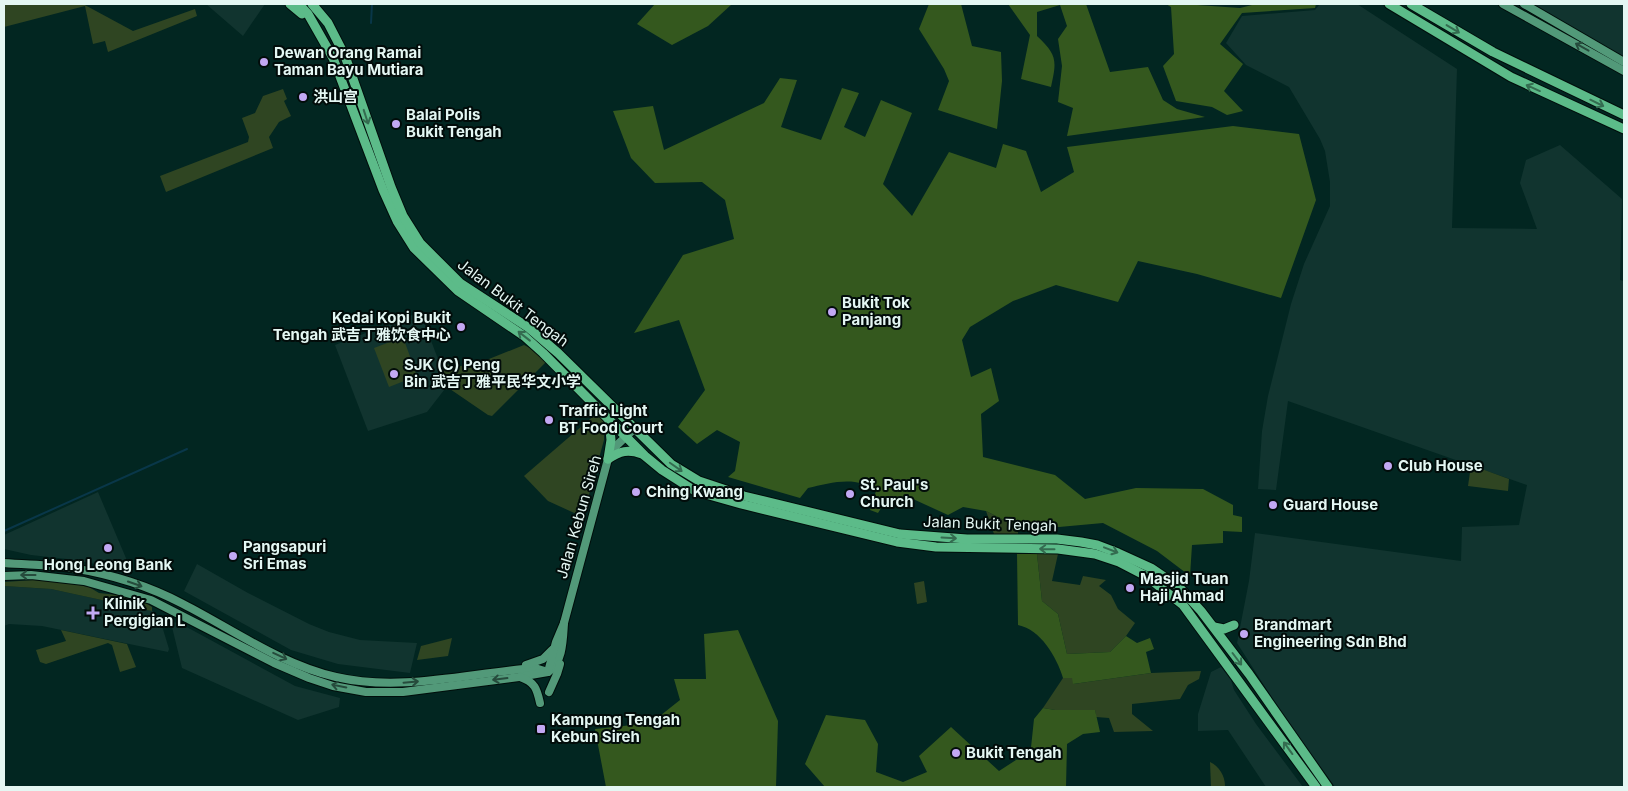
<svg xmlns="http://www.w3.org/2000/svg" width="1628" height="791" viewBox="0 0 1628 791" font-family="Inter,'Noto Sans SC',sans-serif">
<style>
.built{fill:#11342f}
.green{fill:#2f4522}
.forest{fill:#34581e}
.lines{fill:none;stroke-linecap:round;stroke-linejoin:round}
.stream{stroke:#093749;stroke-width:2}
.major-casing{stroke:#000e0b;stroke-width:10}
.highway-casing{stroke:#000e0b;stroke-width:11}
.major{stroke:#529979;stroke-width:8}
.highway{stroke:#5cbb89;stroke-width:9}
.oneway{stroke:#346c50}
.oneway2{stroke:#264b3c}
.poi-dot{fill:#c2a8f3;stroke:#020c0a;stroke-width:2}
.labels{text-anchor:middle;stroke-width:4;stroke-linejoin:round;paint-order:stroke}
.poi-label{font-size:15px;font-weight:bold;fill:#e4f7f3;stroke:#020c0a;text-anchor:start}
.street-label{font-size:15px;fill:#e4f7f3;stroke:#020c0a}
</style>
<rect width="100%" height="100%" fill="#022621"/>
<g class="built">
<polygon points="206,4 265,4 243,36"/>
<polygon points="1320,4 1357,4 1457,69 1452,228 1537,229 1520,183 1526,160 1560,145 1622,199 1620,280 1624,281 1624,787 1335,787 1290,726 1237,643 1249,581 1255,533 1461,561 1462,527 1519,525 1527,485 1288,401 1276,490 1258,489 1262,431 1268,396 1291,304 1304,264 1330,206 1330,182 1325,151 1320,139 1289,87 1246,65 1226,43 1242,16 1315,10"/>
<polygon points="1529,4 1624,4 1624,58"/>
<polygon points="420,312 448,385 427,412 368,431 335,345"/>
<polygon points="98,492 131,570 67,559 31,555 4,549 4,535"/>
<polygon points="197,564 248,593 309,624 329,632 360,640 417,643 410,673 338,664 291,650 184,591"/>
<polygon points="4,586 51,589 153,611 162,626 169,649 168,652 42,626 9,624 4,626"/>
<polygon points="174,622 183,625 295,686 340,698 339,707 298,720 182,668 172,627"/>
<polygon points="1221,667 1231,680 1234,690 1256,724 1303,787 1266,787 1228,730 1198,731 1198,714 1211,672"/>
</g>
<g class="green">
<polygon points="4,4 83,4 133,31 195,9 197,16 108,52 105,41 93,44 85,6 4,27"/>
<polygon points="283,89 287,99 284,101 291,116 279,122 269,137 273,148 166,192 160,176 248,142 249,137 242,118 255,113 263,96"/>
<polygon points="403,337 417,376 389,387 374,348"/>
<polygon points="524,345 538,352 547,361 492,416 488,415 447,387 448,385 439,362 456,367 484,361"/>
<polygon points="597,413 604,421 604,440 583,517 548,501 524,476"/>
<polygon points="1471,465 1509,479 1508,491 1468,486"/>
<polygon points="986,511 1004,520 1018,522 1018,534 994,534"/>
<polygon points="1037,554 1058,554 1052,581 1080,585 1083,576 1106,580 1099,586 1111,595 1118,609 1135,623 1126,636 1110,652 1067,654 1058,614 1042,601"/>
<polygon points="34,580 64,582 89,587 99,593 136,597 152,607 152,611 51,589 4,586 4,582"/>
<polygon points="924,581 927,602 917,604 914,583"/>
<polygon points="61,630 127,644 136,667 120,672 112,645 108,643 46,664 40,662 36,650 66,641"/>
<polygon points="452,638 448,656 417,660 421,646"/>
<polygon points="1201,671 1199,679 1188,685 1180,699 1132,704 1132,714 1153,731 1114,732 1109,718 1096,717 1095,710 1055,710 1043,708 1063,678 1073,677 1073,684 1151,673"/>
<path d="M1210,762C1219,766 1225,776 1225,786L1211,787Z"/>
</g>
<g class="forest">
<polygon points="655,4 732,4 708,26 672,45 637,24"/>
<polygon points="929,4 961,4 972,46 1001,52 1002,81 997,129 938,110 949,81 944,69 919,29"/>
<path d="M1008,4H1086L1110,72L1148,67L1163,100L1177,109L1205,117L1067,136L1073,108L1058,102L1062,66L1058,39L1067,26L1060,5L1037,12V36C1057,55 1057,60 1051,87L1021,79L1030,35Z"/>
<polygon points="1166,4 1196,4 1197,5 1240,8 1256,4 1316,4 1315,8 1242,13 1220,44 1243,64 1224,91 1243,111 1227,115 1212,107 1176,101 1163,66 1174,54 1171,7"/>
<path d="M780,78L797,80L781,127L821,140L842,88L859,93L844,127L865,137L881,100L912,113L883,184L912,216L949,152L996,168L1003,144L1026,151L1041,192L1074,172L1067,147L1233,126L1299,134L1316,200L1281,298L1197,274L1138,261L1118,302L1056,285L1013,301L970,327L962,340L971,377L991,368L999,401L981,414L983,457L1055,475L1085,499L1136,488L1203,489L1233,505V515L1242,517V532L1223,531V543L1192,545L1190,576L1157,551L1103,523L1059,527L1004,520L986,511L963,507L948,515L913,499H887L878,513L870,510L876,491C857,475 830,483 808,488L800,498L728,477L735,471L740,442L717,430L697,444L678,427L705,390L679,320L634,333L683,255L734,239L725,200L702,182L655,183L631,158L613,111L653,106L664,150L764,103Z"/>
<path d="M1017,554H1037L1042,601L1058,614L1067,654L1110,652L1126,636L1137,643L1150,638L1154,649L1146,652L1151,673L1073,684L1072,678H1063C1056,656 1041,630 1018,625Z"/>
<polygon points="738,630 778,721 776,787 606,787 595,729 651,723 680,700 674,679 706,679 704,634"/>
<polygon points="1043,708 1055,710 1095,710 1100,732 1083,734 1067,744 1066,787 825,787 805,764 826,715 865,720 878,744 876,772 903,782 927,772 919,756 951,727 999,771 1016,760 1030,757 1034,719"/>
</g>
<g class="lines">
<g class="stream">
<polyline points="371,23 372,4"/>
<polyline points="4,531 187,449"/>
</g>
<g class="major-casing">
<g id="major">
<polyline points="1503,4 1624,71"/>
<polyline points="1524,4 1624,62"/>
<path d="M4,563C26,565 50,564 72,568C110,574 149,586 183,604C232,629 280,664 336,677C401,692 469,673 535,668L548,672"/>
<path d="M4,576L31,575L84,581L151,600L274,663L309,678L333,686L366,692H403L519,677L548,672C563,664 563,638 564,623"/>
<polyline points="526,665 543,659 552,650"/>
<polyline points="548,672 556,642 564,623 608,459 616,446 635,428"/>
<path d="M520,677C535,682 537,689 540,703"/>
<polyline points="549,692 557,674 560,664"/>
</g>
</g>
<g class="highway-casing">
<g id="highway">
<polyline points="290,4 302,14"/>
<polyline points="299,4 308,14 333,58 383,190 397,221 414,248 458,291 524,336 543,353 645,456 662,470 695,491 741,504 897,542 936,547 1058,549 1095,554 1119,562 1146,576 1183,605 1316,787"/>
<polyline points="312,4 328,23 345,56 391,187 403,216 420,243 460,283 529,328 558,353 671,464 699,481 744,496 900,534 967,539 1057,539 1081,542 1097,545 1118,553 1151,568 1179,587 1201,611 1249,674 1328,787"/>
<polyline points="1389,4 1511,77 1624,129"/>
<polyline points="1411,4 1493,52 1624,115"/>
<polyline points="608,459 611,440 609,419"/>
<path d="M608,459C620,451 628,449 642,454"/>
<polyline points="1214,627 1224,629 1234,625"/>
</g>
</g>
<use href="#major" class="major"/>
<use href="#highway" class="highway"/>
</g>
<defs><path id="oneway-shaft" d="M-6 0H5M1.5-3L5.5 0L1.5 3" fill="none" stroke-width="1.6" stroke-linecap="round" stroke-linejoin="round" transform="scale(1.25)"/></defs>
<g class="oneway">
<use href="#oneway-shaft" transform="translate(1453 29) rotate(31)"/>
<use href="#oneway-shaft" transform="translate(1533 88) rotate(-156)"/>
<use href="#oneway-shaft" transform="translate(1597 103) rotate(26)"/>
<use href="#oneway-shaft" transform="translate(366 117) rotate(72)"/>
<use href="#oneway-shaft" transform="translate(524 336) rotate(-142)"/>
<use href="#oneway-shaft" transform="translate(676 467) rotate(35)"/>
<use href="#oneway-shaft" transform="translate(949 538) rotate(3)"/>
<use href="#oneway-shaft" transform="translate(1047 549) rotate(-179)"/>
<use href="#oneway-shaft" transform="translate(1111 550) rotate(21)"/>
<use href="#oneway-shaft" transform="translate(1237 659) rotate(53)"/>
<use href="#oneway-shaft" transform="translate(1288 748) rotate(-126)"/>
</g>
<g class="oneway2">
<use href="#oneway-shaft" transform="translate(1582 47) rotate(-151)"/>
<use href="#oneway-shaft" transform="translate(28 575) rotate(-180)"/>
<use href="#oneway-shaft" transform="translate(135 584) rotate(19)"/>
<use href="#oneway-shaft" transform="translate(280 656) rotate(25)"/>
<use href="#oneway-shaft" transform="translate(500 679) rotate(173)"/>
<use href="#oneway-shaft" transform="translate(411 682) rotate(-5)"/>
<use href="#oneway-shaft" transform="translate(339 686) rotate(-169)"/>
</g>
<g class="poi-dot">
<circle cx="264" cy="62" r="5"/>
<circle cx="303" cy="97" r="5"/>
<circle cx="396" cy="124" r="5"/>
<circle cx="832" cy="312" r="5"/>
<circle cx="461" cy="327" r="5"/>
<circle cx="394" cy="374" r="5"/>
<circle cx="549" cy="420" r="5"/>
<circle cx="1388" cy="466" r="5"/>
<circle cx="636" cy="492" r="5"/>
<circle cx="850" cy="494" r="5"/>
<circle cx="1273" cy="505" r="5"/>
<circle cx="108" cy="548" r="5"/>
<circle cx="233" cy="556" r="5"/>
<circle cx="1130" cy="588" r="5"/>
<path d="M90.5 605.5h5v5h5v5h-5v5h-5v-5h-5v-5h5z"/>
<circle cx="1244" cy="634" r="5"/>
<rect x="536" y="724" width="10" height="10" rx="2.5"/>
<circle cx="956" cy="753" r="5"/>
</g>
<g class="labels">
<g class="poi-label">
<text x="274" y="58">Dewan Orang Ramai<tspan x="274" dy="17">Taman Bayu Mutiara</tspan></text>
<text x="313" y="102">洪山宫</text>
<text x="406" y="120">Balai Polis<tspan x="406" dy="17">Bukit Tengah</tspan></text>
<text x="842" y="308">Bukit Tok<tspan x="842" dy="17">Panjang</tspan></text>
<text x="451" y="323" text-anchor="end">Kedai Kopi Bukit<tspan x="451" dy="17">Tengah 武吉丁雅饮食中心</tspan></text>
<text x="404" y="370">SJK (C) Peng<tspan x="404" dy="17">Bin 武吉丁雅平民华文小学</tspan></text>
<text x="559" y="416">Traffic Light<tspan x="559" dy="17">BT Food Court</tspan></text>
<text x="1398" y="471">Club House</text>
<text x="860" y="490">St. Paul's<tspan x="860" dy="17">Church</tspan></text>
<text x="646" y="497">Ching Kwang</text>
<text x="1283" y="510">Guard House</text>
<text x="243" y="552">Pangsapuri<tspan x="243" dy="17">Sri Emas</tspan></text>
<text x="108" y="570" text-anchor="middle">Hong Leong Bank</text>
<text x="1140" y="584">Masjid Tuan<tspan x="1140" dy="17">Haji Ahmad</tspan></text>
<text x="104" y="609">Klinik<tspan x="104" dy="17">Pergigian L</tspan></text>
<text x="1254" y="630">Brandmart<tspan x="1254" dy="17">Engineering Sdn Bhd</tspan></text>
<text x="551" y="725">Kampung Tengah<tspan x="551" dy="17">Kebun Sireh</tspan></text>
<text x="966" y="758">Bukit Tengah</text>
</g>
<g class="street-label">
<text transform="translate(513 303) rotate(37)" y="5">Jalan Bukit Tengah</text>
<text transform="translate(579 517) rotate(-74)" y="5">Jalan Kebun Sireh</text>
<text transform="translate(990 524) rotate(2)" y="5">Jalan Bukit Tengah</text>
</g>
</g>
<rect width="1628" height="791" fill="none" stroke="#e4f7f3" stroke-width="10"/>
</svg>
